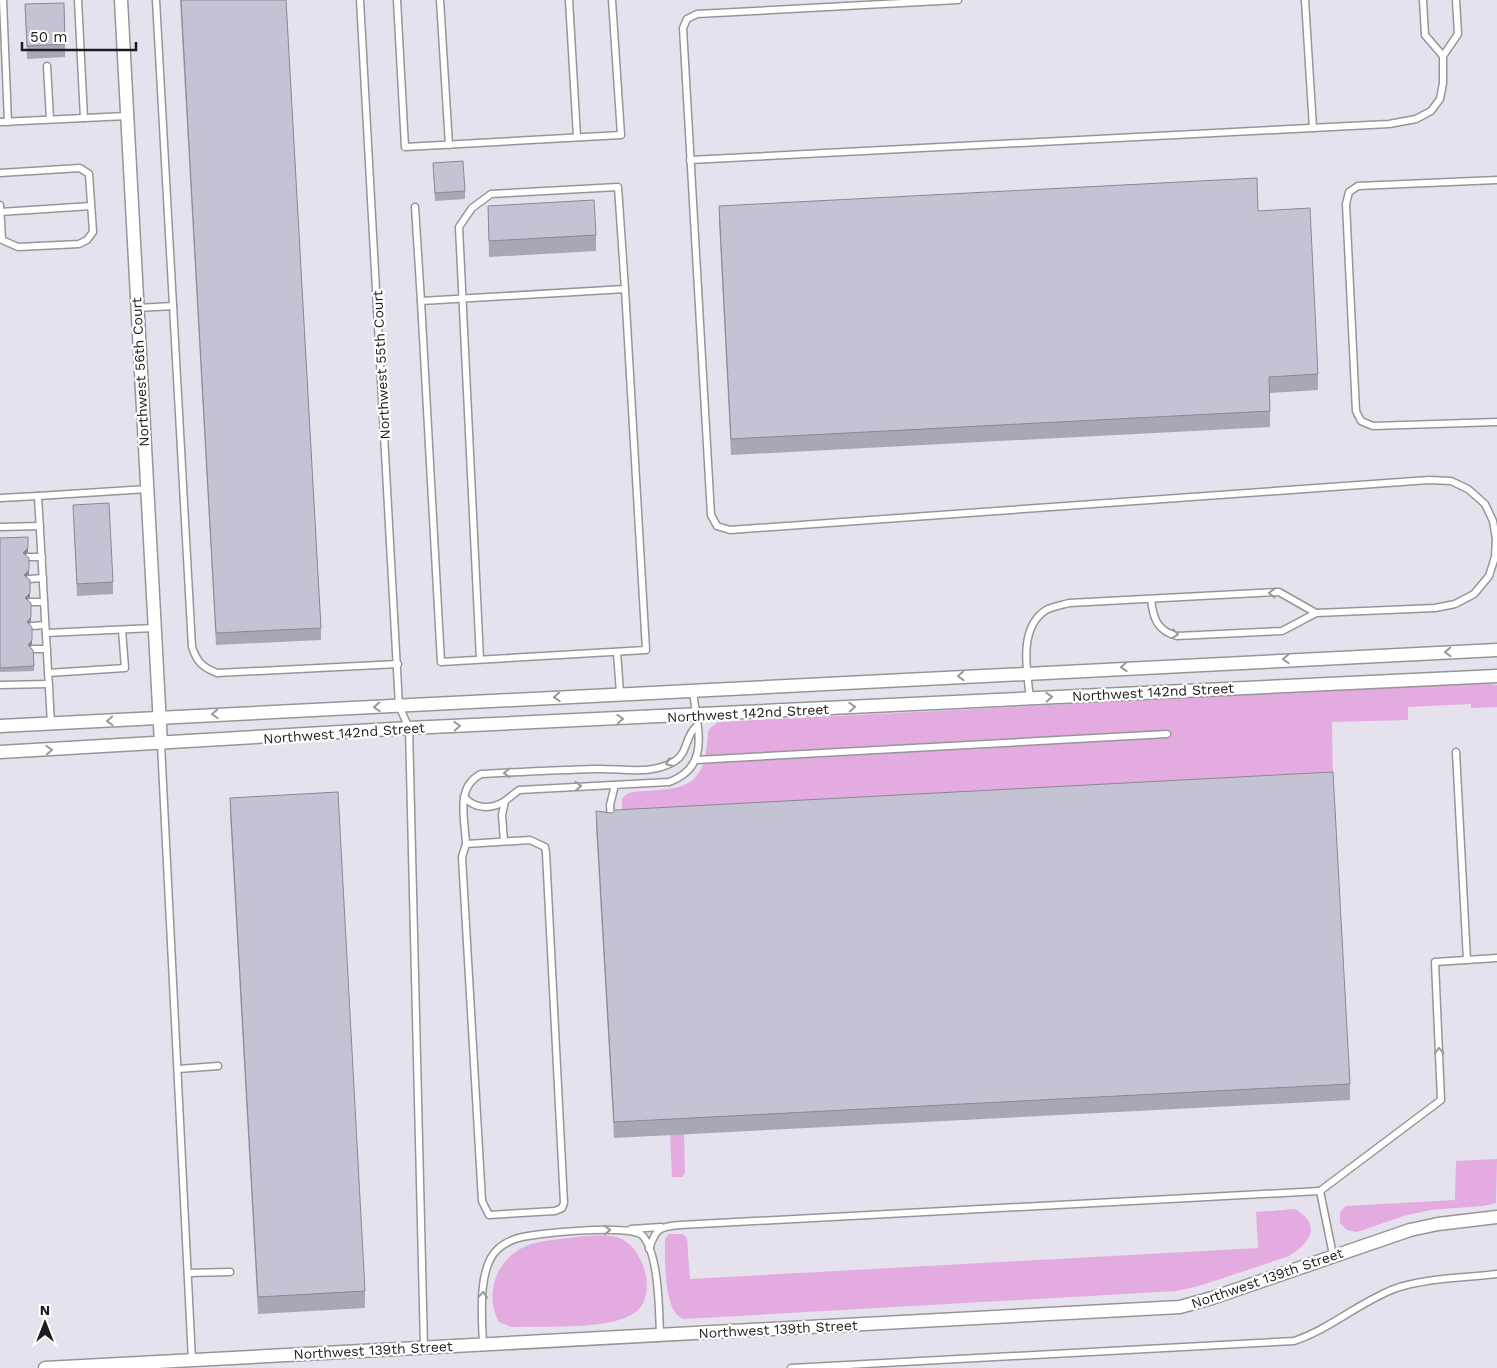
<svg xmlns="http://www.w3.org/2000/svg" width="1497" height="1368" viewBox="0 0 1497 1368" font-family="'Work Sans',sans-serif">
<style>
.grass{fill:#e3abdf}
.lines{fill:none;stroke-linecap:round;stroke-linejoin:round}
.service-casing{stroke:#969696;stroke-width:9}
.minor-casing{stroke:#969696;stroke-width:15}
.service{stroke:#fff;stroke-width:6}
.minor{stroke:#fff;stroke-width:12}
.wall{fill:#a8a8b5}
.shaded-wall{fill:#888894}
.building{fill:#c3c3d3;stroke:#888894}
.oneway{stroke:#999}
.labels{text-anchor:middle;stroke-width:4.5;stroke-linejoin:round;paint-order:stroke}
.street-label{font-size:14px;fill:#1c1c1c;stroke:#fff}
</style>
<rect width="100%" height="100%" fill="#e5e2ed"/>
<g class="grass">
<path d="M1482,683L1497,685V707L1471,708V704L1408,707V720L1332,722L1333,789L622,810V799C627,791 634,792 643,791C691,789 705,784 708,732L710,728L718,722Z"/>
<polygon points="684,1134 685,1173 682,1177 672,1177 670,1135"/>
<polygon points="1497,1159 1496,1203 1483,1206 1430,1210 1404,1216 1357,1232 1347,1230 1340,1223 1340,1212 1346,1206 1455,1200 1456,1161"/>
<path d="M1295,1209C1322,1225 1311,1242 1289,1256L1202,1285L1177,1291L684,1319C663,1314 665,1257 665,1239L669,1234H683L687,1238L690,1279L1258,1248L1256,1212Z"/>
<path d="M585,1236C595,1236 609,1234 619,1238C645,1247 659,1299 633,1314C606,1330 544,1326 512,1327L499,1322C484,1295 496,1260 524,1247C542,1239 566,1239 585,1236Z"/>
</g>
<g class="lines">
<g class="service-casing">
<g id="service">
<polyline points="3,0 8,122"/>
<polyline points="78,0 84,118"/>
<path d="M156,0L192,647C197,662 202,667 217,673L398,664"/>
<polyline points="360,0 399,706 409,728 424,1347"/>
<polyline points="397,0 405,147 621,135 612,0"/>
<polyline points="440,0 449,145"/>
<polyline points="569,0 577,137"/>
<path d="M958,0L697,14L687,19L683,28L711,515L717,526L730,530L1429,480L1451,481L1468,489L1485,504L1493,521L1496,539L1495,557L1489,576L1474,594L1455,604L1435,608L1316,613L1282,631L1177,636C1157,631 1153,618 1151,599"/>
<polyline points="1305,0 1313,128"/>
<polyline points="1423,0 1425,35 1443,56"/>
<polyline points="47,66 50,119"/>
<polyline points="0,122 127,116"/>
<polyline points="690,160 1389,124 1416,119 1431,111 1440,99 1443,83 1443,56 1458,34 1456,0"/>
<polyline points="0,173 80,168 89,174 93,232 87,240 79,244 18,247 2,240 0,205"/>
<polyline points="1497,180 1358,186 1349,192 1346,204 1356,411 1361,421 1373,426 1497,422"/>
<polyline points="415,207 421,301"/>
<polyline points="0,212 91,206"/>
<polygon points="625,289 646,650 441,662 421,301"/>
<polyline points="137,308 173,306"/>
<polyline points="0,498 38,496"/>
<polyline points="0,527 40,526"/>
<polyline points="28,557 42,557"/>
<polyline points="29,579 43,578"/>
<polyline points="30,602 44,602"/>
<polyline points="32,626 45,625"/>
<polyline points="46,633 154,628"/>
<polyline points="33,649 47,649"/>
<polyline points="617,652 620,693"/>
<polyline points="480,659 459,227 472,208 491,194 618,187 625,289"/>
<polyline points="48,673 125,668 122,630"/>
<polyline points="0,685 49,684"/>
<path d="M1030,698C1027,671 1018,628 1046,610C1052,607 1062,605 1069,603L1279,592L1316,613"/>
<polyline points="51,723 38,496 147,489"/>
<polyline points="161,744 192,1360"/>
<polyline points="1456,752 1467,960"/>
<polyline points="696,760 1167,734"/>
<path d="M464,797C475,809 491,810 505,801"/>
<polyline points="611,820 610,805 615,785"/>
<polygon points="530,840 545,847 546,853 564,1203 562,1208 555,1211 489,1215 482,1201 462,857 466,844"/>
<path d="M504,841L502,815L505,801L519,790L669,782C713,766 696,726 693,690"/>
<path d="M466,844C465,819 455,787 481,774C519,772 557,770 596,769C622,768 651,776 675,761C688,753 685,736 696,727"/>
<polyline points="178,1069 218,1066"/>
<polyline points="1320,1191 1441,1100 1435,962 1497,958"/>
<polyline points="631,1229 661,1227"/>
<path d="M649,1249C656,1228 659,1227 680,1225L1320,1191L1333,1255"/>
<polyline points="188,1273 230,1272"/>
<path d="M483,1344C482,1319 477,1267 498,1249C502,1245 510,1241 515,1239C531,1233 630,1224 642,1235C659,1253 659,1310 660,1335"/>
<path d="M791,1368L1294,1341C1330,1329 1358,1303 1394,1289C1423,1278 1465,1278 1497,1274"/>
</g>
</g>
<g class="minor-casing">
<g id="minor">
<polyline points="121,0 161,744"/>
<polyline points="0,726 1497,650"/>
<polyline points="0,752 409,728 1497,676"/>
<polyline points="45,1368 1180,1307 1212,1298 1410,1230 1438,1224 1497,1217"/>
</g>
</g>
<use href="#service" class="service"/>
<use href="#minor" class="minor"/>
</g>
<g class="wall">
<polygon points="180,0 286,0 321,628 321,640 216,645"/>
<polygon points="25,4 65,44 65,57 27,59"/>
<polygon points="433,163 465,191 465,199 435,201"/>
<polygon points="488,206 596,235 596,251 489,257"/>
<polygon points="719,206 1258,211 1318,374 1318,390 1270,393 1270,427 731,455 719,222"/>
<polygon points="73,505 113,582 113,594 77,596"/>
<polygon points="0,538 28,552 25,555 29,574 26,577 30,597 27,600 31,621 29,624 32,644 30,647 33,650 34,671 0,672"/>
<polygon points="230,798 365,1291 365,1308 258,1314 230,814"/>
<polygon points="596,811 1350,1084 1350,1100 614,1138 596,827"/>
</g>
<g class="shaded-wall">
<polygon points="28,548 28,552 23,557 23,553"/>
<polygon points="29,570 29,574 24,579 24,575"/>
<polygon points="30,593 30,597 25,602 25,598"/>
<polygon points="31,617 31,621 27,626 27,622"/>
<polygon points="32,640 32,644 28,649 28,645"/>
</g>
<g class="building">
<polygon points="181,0 286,0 321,628 216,633"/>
<polygon points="64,3 65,44 27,46 25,4"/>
<polygon points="463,161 465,191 435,193 433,163"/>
<polygon points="1257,178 1258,211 1310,208 1318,374 1269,377 1270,411 731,439 719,206"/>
<polygon points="594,200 596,235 489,241 488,206"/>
<polygon points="109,503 113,582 77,584 73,505"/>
<polygon points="28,537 28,548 23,553 29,558 29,570 24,575 30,580 30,593 25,598 31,603 31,617 27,622 32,627 32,640 28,645 33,650 34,666 0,668 0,538"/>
<polygon points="1333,772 1350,1084 614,1122 596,811 612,813 615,810"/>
<polygon points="338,792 365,1291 258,1297 230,798"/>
</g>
<defs><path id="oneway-chevron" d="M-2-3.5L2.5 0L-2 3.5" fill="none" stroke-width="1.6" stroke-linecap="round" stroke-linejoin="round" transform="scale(1.25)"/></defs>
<g class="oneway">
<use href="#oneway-chevron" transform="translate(1272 593) rotate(-179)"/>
<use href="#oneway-chevron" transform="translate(1175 634) rotate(7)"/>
<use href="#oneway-chevron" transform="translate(1448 652) rotate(177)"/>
<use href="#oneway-chevron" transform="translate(1286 659) rotate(177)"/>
<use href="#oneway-chevron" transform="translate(1124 667) rotate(177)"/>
<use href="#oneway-chevron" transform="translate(961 676) rotate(177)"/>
<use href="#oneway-chevron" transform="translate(557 697) rotate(177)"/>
<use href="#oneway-chevron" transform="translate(1049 697) rotate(-3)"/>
<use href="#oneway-chevron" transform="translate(377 707) rotate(177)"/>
<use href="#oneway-chevron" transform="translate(852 707) rotate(-3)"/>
<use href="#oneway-chevron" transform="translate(215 714) rotate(177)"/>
<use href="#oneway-chevron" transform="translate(620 719) rotate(-3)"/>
<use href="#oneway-chevron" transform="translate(110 721) rotate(177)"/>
<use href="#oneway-chevron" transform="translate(457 726) rotate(-3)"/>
<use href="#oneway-chevron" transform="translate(49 750) rotate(-3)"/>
<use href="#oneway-chevron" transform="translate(669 763) rotate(157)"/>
<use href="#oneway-chevron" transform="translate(507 773) rotate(177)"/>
<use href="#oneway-chevron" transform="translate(578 786) rotate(-2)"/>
<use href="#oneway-chevron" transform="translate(1439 1051) rotate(-93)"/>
<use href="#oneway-chevron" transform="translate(607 1230) rotate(-2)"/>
<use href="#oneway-chevron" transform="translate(483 1295) rotate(-86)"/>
</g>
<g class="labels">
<g class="street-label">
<text transform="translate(381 365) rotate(-93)" y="5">Northwest 55th Court</text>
<text transform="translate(140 372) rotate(-93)" y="5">Northwest 56th Court</text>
<text transform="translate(1153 692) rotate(-3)" y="5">Northwest 142nd Street</text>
<text transform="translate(748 713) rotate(-3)" y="5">Northwest 142nd Street</text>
<text transform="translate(344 733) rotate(-4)" y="5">Northwest 142nd Street</text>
<text transform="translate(1267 1278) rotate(-19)" y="5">Northwest 139th Street</text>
<text transform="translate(778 1329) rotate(-3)" y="5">Northwest 139th Street</text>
<text transform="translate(373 1350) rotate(-3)" y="5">Northwest 139th Street</text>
</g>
</g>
<g transform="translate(45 1323)" stroke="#ffffff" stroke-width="4" paint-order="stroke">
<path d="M0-4L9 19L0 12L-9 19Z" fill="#1c1c1c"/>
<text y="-8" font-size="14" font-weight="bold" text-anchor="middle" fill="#1c1c1c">N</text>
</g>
<path d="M22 42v8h114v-8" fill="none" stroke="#1c1c1c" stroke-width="2.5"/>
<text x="30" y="42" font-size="15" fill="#1c1c1c" stroke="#ffffff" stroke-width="4" paint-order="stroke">50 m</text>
</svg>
